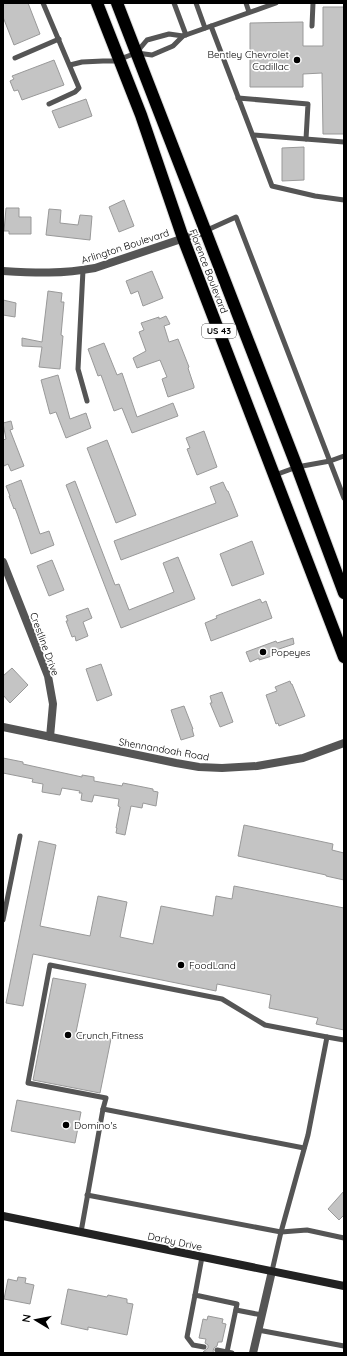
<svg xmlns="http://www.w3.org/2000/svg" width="347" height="1356" viewBox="0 0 347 1356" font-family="Quicksand,sans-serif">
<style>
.building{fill:#c4c4c4;stroke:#999}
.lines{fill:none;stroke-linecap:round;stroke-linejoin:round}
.highway-casing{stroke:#dbdbdb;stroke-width:14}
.lane{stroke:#555;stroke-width:5}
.street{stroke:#555;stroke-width:8}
.secondary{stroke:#222;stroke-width:8}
.highway{stroke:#000;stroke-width:12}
.poi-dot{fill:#000;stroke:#fff;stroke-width:1.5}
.labels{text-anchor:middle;stroke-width:3.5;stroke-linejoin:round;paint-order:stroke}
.shield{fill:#fff;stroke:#4c4c4c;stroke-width:1}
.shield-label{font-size:9px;font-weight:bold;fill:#000}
.poi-label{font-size:10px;fill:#000;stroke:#fff;text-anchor:start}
.street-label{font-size:10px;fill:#000;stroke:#fff}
</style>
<rect width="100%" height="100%" fill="#fff"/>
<g class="building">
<polygon points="3,3 28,3 40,34 14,45 3,17"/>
<polygon points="323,7 344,7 344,134 323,134 322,73 303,74 303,87 250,87 250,23 303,22 303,46 323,46"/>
<polygon points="54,60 64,85 22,100 18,90 14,91 10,81 14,79 12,76"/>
<polygon points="86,99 92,116 59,128 52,111"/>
<polygon points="304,147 304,180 282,181 282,148"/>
<polygon points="124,200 134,226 119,232 109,207"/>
<polygon points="6,208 19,208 19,217 31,217 31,234 9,234 9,231 4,231"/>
<polygon points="49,209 61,210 60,223 78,225 80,215 92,216 90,240 46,235"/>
<polygon points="152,271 163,298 143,306 138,291 131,294 126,281"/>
<polygon points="48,291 62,293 61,302 64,302 61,335 63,336 60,369 39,367 42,347 22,346 22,338 42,342"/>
<polygon points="3,300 16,303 15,317 3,315"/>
<polygon points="166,316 170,324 164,326 169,342 178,339 189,367 188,368 194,386 194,388 168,397 162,379 167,377 160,360 137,368 133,358 146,351 139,332 144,330 141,323 159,317 159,319"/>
<polygon points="104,343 117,375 122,373 137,417 173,403 178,416 132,433 122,408 114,411 101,375 98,376 88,349"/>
<polygon points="58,375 70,419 86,413 91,428 66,438 56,412 50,414 41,380"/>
<polygon points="11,421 13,429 10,430 24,466 11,471 8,464 4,466 3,462 3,440 6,439 3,423"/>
<polygon points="204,431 217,467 197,475 187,449 190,448 186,438"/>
<polygon points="107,440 136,515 116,523 87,448"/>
<polygon points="21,480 40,534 49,531 54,545 31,554 18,516 15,508 14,509 9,496 10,496 6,486"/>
<polygon points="75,481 115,585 119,584 129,610 174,592 163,563 178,557 195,599 121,628 66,485"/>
<polygon points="223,482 227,491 228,491 238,516 121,560 114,541 216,503 210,487"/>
<polygon points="252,541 264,574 232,586 220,554"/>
<polygon points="52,560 64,590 49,596 37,566"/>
<polygon points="260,599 262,603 266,601 272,618 211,641 205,623 217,618 216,616"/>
<polygon points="88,608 92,618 83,622 88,636 76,641 75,636 72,637 66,621 68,621 66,616"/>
<polygon points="293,638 294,644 279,649 280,651 272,654 272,656 259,660 259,658 250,662 246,652 276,641 277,643"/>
<polygon points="101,664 112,695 97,701 86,669"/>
<polygon points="12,668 28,685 10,703 3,695 3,676"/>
<polygon points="290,681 291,684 292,684 305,716 279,726 278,723 276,724 266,695 277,691 275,687"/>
<polygon points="222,692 233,722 220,727 210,703 212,703 210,696"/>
<polygon points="184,706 193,729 192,729 194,736 181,740 171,710"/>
<polygon points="3,758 23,762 23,764 82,777 82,775 94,777 94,781 122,786 123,783 153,789 153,791 158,792 156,806 143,803 142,808 131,806 125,835 116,833 117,828 116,828 120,807 118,806 119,799 94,795 92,802 81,800 82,793 79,793 80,791 62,788 60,795 42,792 43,784 32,782 33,779 3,773"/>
<polygon points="244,825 333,844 332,850 344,853 344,880 326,876 326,875 238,856"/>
<polygon points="39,841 56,845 40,926 90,936 98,896 127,902 120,937 153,944 161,906 213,916 216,896 232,899 234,886 344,908 344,1030 316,1024 318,1018 269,1008 271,995 217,984 216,991 33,954 23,1006 6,1003"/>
<polygon points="53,978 86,984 76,1032 111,1039 100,1093 33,1080"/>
<polygon points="17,1100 81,1112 75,1143 11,1131"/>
<polygon points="344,1191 344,1215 339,1220 328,1209"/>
<polygon points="18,1277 26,1278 25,1283 34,1285 30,1304 4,1299 8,1279 17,1281"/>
<polygon points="68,1289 107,1297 108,1295 127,1299 127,1303 133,1304 127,1335 88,1327 88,1330 61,1324"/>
<polygon points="208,1316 223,1319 222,1323 226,1324 222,1342 218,1342 217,1346 214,1348 213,1351 214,1353 203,1352 208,1348 208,1345 205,1343 206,1339 199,1338 203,1319 207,1320"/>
</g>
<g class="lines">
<g class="highway-casing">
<g id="highway">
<polyline points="97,3 141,115 183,238 344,657"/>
<polyline points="117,3 297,467 344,593"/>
</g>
</g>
<g class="lane">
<polyline points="43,3 79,88 75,92 49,104"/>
<polyline points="174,3 186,35"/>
<polyline points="196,3 205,28"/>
<polyline points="246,3 249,12"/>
<polyline points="211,26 272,186 315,196 344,200"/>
<polyline points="312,26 313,3"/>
<polyline points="137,53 152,55 173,46 183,36"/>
<polyline points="15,58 59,39"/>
<polyline points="70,65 82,62 103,61 115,61 136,53 147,40 169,34 183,36 276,3"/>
<polyline points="238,98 308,104 306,139"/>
<polyline points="253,135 344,142"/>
<polyline points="205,231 236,217 344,498"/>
<polyline points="83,270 78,369 87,401"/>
<polyline points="275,475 297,467 330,461 344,456"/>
<polyline points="3,920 20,836"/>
<polyline points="103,1109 106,1098 28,1083 50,965 222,999 265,1025 327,1037"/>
<polyline points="87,1195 281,1232 307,1230 344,1238"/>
<polyline points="81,1232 103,1109 304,1148"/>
<polyline points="202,1257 195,1295 237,1304 227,1352 232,1353"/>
<polyline points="272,1271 281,1232 308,1135 327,1037 344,1040"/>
<polyline points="195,1295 187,1337 193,1345 204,1347"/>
<polyline points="236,1310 262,1315"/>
<polyline points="258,1330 344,1346"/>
<polyline points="217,1350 227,1352"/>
</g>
<g class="street">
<path d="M3,271C36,273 62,274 95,268L205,231"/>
<polyline points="3,562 48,676 53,704 50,737"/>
<polyline points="3,727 176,763 199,767 222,768 257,766 303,758 344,743"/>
<polyline points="253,1353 272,1271"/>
</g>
<polyline class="secondary" points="3,1216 344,1286"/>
<use href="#highway" class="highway"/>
</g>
<g class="poi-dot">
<circle cx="297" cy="60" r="4"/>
<circle cx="263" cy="652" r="4"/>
<circle cx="181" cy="965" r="4"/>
<circle cx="68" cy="1035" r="4"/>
<circle cx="66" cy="1125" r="4"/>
</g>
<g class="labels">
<rect class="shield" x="202" y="324" width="34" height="14" rx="3"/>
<g class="shield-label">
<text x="219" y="334">US 43</text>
</g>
<g class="poi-label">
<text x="289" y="58" text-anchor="end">Bentley Chevrolet<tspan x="289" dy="12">Cadillac</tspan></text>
<text x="271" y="656">Popeyes</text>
<text x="189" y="969">FoodLand</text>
<text x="76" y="1039">Crunch Fitness</text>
<text x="74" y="1129">Domino's</text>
</g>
<g class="street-label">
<text transform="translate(125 246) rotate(-18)" y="4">Arlington Boulevard</text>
<text transform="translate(209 271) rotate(69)" y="4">Florence Boulevard</text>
<text transform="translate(45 644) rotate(70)" y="4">Crestline Drive</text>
<text transform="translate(164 749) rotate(10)" y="4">Shennandoah Road</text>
<text transform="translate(175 1241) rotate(12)" y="4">Darby Drive</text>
</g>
</g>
<rect width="347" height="1356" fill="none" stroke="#000000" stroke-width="8"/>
<g transform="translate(36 1320) rotate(280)" stroke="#ffffff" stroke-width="3" paint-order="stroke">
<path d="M0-3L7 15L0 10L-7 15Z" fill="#000000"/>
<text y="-6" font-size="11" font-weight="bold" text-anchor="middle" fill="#000000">N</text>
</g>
</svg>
